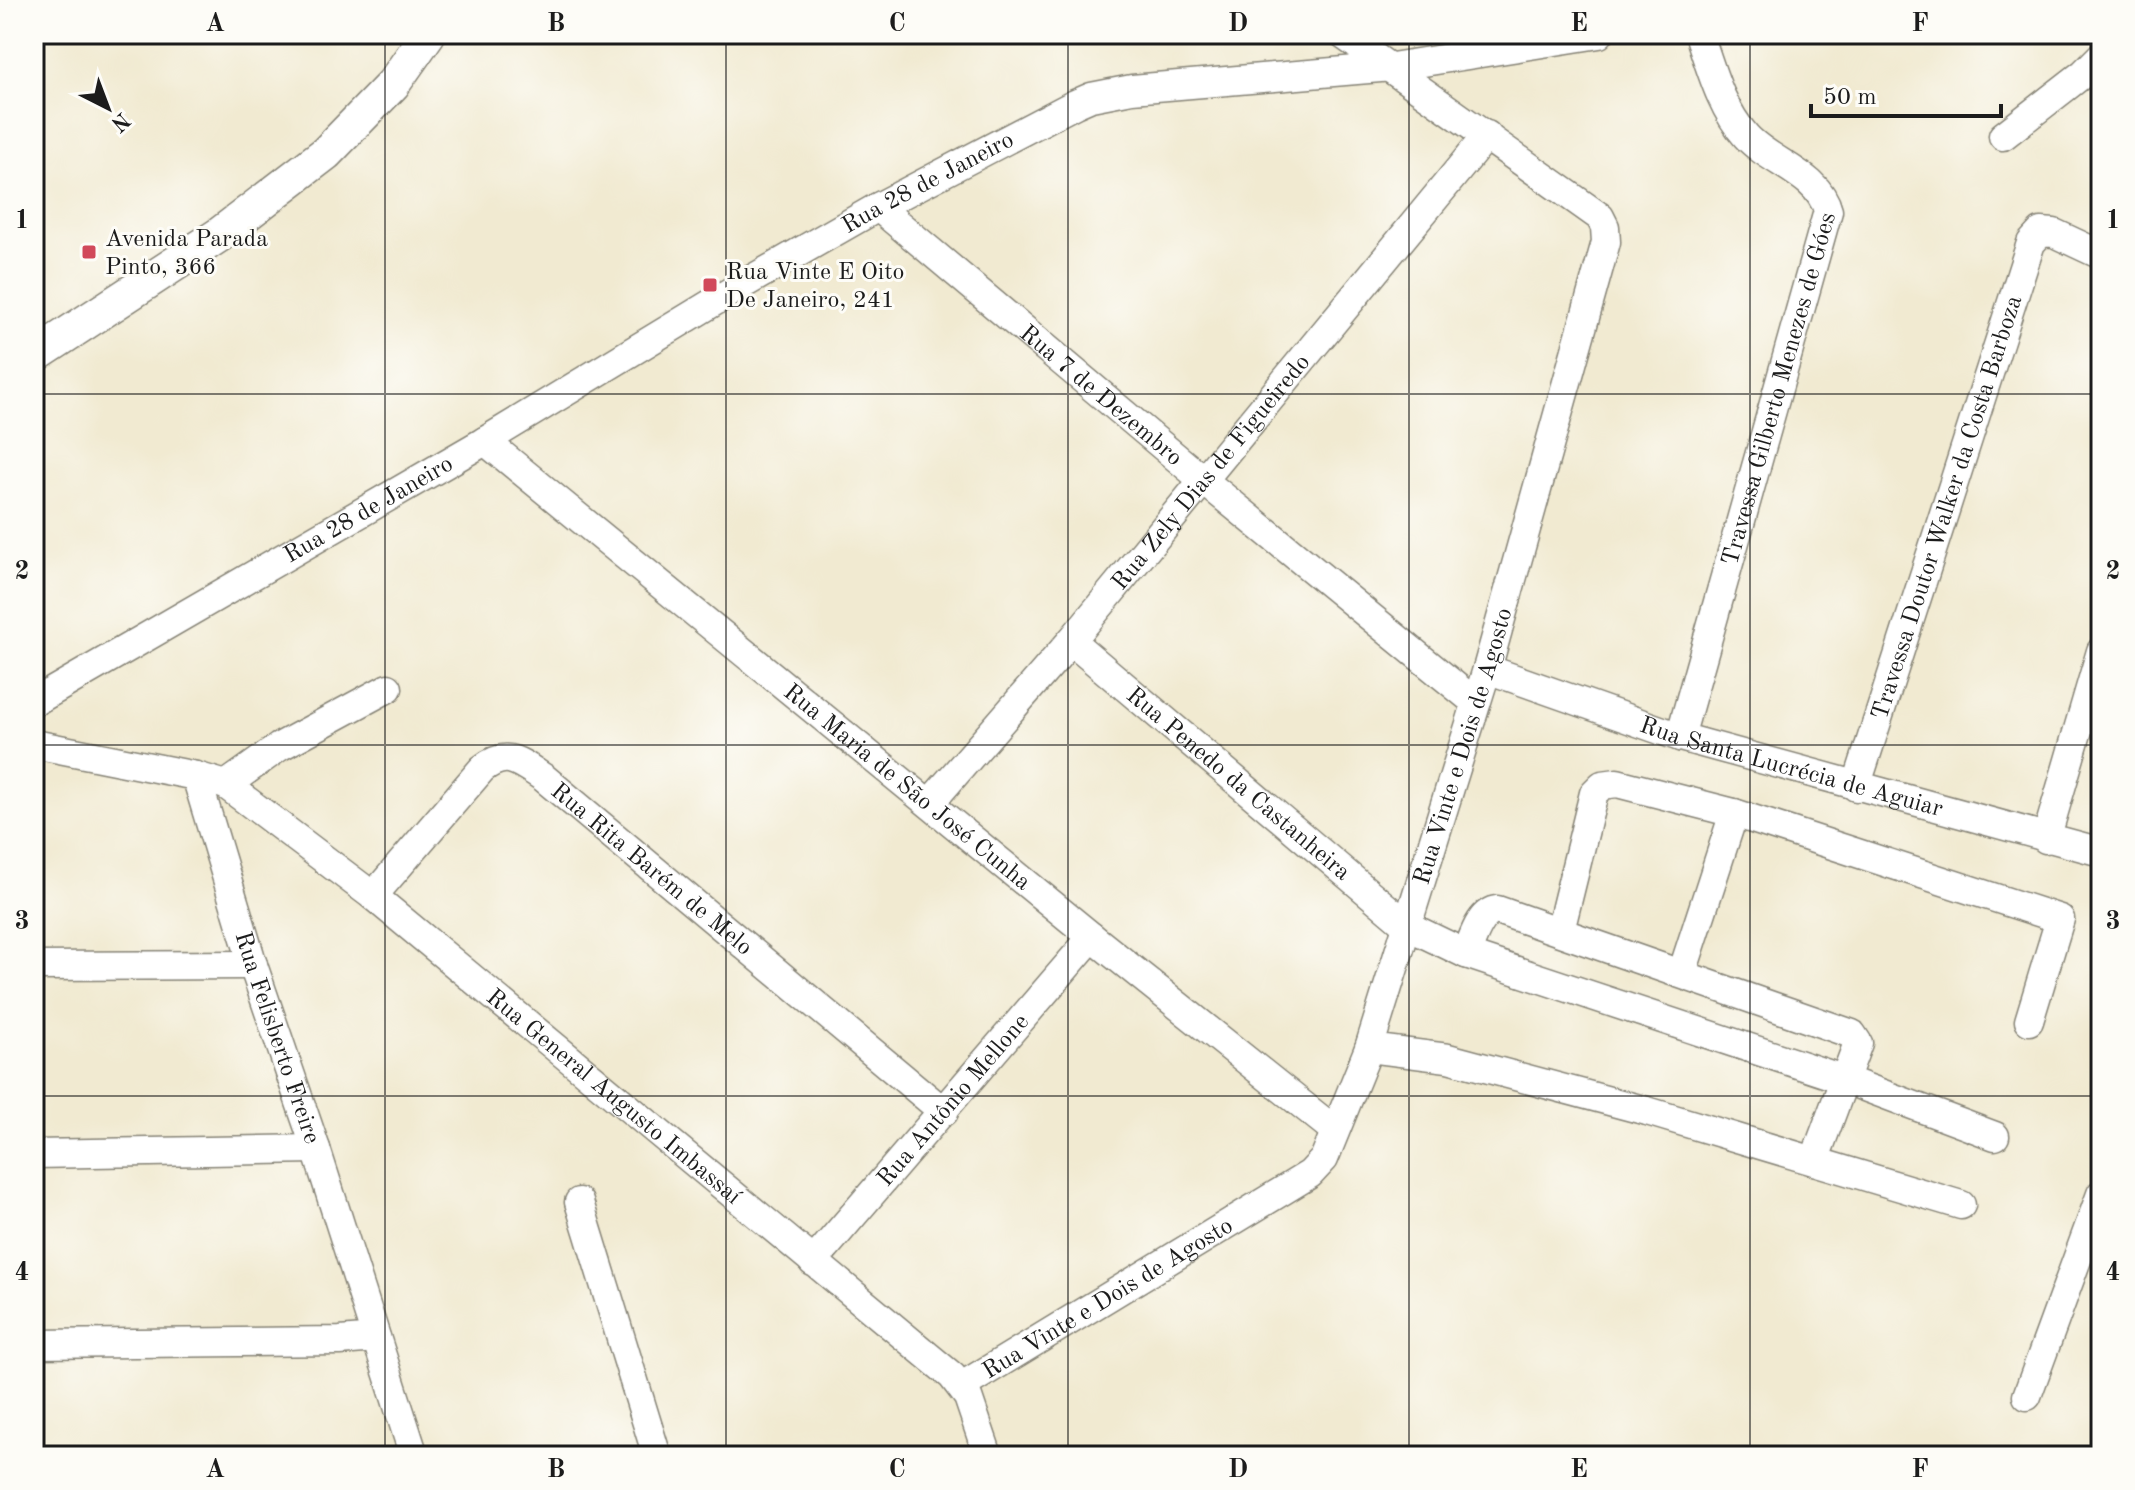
<svg xmlns="http://www.w3.org/2000/svg" width="2135" height="1490" viewBox="0 0 2135 1490" font-family="'Old Standard TT',serif">
<style>
.lines{fill:none;stroke-linecap:round;stroke-linejoin:round}
.minor-casing{stroke:#868376;stroke-width:31}
.major-casing{stroke:#868376;stroke-width:37}
.minor{stroke:#fff;stroke-width:28}
.major{stroke:#fff;stroke-width:34}
.grid{fill:none;stroke:#1c1c1c;stroke-width:2;stroke-opacity:0.55}
.poi-dot{fill:#d1495b;stroke:#fdfcf7;stroke-width:3}
.labels{text-anchor:middle;stroke-width:6;stroke-linejoin:round;paint-order:stroke}
.street-label{font-size:24px;fill:#1c1c1c;stroke:#fdfcf7}
.poi-label{font-size:24px;fill:#1c1c1c;stroke:#fdfcf7;text-anchor:start}
.neatline{fill:none;stroke:#1c1c1c;stroke-width:3}
.grid-label{font-size:26px;text-anchor:middle;font-weight:bold;fill:#1c1c1c}
</style>
<rect width="100%" height="100%" fill="#fdfcf7"/>
<filter id="ink" filterUnits="userSpaceOnUse"><feTurbulence type="fractalNoise" baseFrequency=".0125" numOctaves="2"/><feDisplacementMap in="SourceGraphic" scale="16" xChannelSelector="R" yChannelSelector="G"/><feConvolveMatrix kernelMatrix="1 2 1 2 8 2 1 2 1" color-interpolation-filters="sRGB"/></filter>
<filter id="wash" filterUnits="userSpaceOnUse"><feTurbulence type="fractalNoise" baseFrequency=".006" numOctaves="4" result="noise"/><feDisplacementMap in="SourceGraphic" scale="32" xChannelSelector="R" yChannelSelector="G"/><feGaussianBlur stdDeviation="1.8" result="paint"/><feColorMatrix in="noise" values="0 0 0 0 0 0 0 0 0 0 0 0 0 0 0 0 0 1.4 0 .05"/><feComposite in="paint" operator="in"/></filter>
<g filter="url(#wash)">
<rect width="100%" height="100%" fill="#f1ead1"/>
</g>
<g filter="url(#ink)">
<g class="lines">
<g class="minor-casing">
<g id="minor">
<polyline points="2003,136 2084,73 2101,56"/>
<path id="s1" d="M878,207L1203,480L1476,703"/>
<path id="s2" d="M485,441L1092,937L1334,1130"/>
<path id="s3" d="M1071,641L1408,926L1466,954L1843,1079L1995,1136"/>
<path id="s4" d="M1487,669L1680,737L2101,852"/>
<path id="s5" d="M34,702L485,441L740,286L878,207L1075,104L1091,97L1132,89L1392,67L1599,34"/>
<path id="s6" d="M1680,737L1828,211C1819,174 1770,163 1746,136C1721,108 1711,69 1699,34"/>
<path id="s7" d="M34,744L196,776L226,785L373,896L952,1376L968,1397L988,1456"/>
<path id="s8" d="M196,776L253,965L316,1149L414,1456"/>
<polyline points="226,785 279,747 388,688"/>
<path id="s9" d="M1856,787L2031,243L2041,232L2054,233L2101,255"/>
<path id="s10" d="M930,803L1071,641L1487,135"/>
<polyline points="2046,839 2101,651"/>
<path id="s11" d="M373,896L482,769C508,749 519,762 544,778L944,1112"/>
<polyline points="1560,931 1594,793 1602,785 1617,783 1734,813 2060,919 2029,1021"/>
<path d="M1466,954C1473,939 1479,912 1497,910L1852,1034L1858,1043L1814,1161"/>
<polyline points="34,966 253,965"/>
<polyline points="1682,973 1734,813"/>
<polyline points="1369,1048 1448,1058 1647,1111 1961,1205"/>
<polyline points="34,1154 316,1149"/>
<polyline points="579,1202 657,1456"/>
<path id="s12" d="M813,1262L1092,937"/>
<polyline points="34,1344 340,1341 376,1338"/>
<path id="s13" d="M962,1386L1310,1174L1324,1159L1369,1048L1487,669L1606,242L1605,227L1600,217L1342,34"/>
<polyline points="2027,1396 2101,1194"/>
</g>
</g>
<g class="major-casing">
<polyline id="major" points="34,356 219,235 326,153 393,84 428,34"/>
</g>
<use href="#minor" class="minor"/>
<use href="#major" class="major"/>
</g>
</g>
<path class="grid" d="M385,34V1456M726,34V1456M1068,34V1456M1409,34V1456M1750,34V1456M34,394H2101M34,745H2101M34,1096H2101"/>
<g class="poi-dot">
<rect x="81" y="244" width="16" height="16" rx="4"/>
<rect x="702" y="277" width="16" height="16" rx="4"/>
</g>
<g class="labels">
<g class="street-label">
<text dy="8" stroke="none"><textPath href="#s5" startOffset="1034">Rua 28 de Janeiro</textPath></text>
<text dy="8" stroke="none"><textPath href="#s6" startOffset="362">Travessa Gilberto Menezes de Góes</textPath></text>
<text dy="8" stroke="none"><textPath href="#s1" startOffset="292">Rua 7 de Dezembro</textPath></text>
<text dy="8" stroke="none"><textPath href="#s10" startOffset="434">Rua Zely Dias de Figueiredo</textPath></text>
<text dy="8" stroke="none"><textPath href="#s9" startOffset="294">Travessa Doutor Walker da Costa Barboza</textPath></text>
<text dy="8" stroke="none"><textPath href="#s5" startOffset="386">Rua 28 de Janeiro</textPath></text>
<text dy="8" stroke="none"><textPath href="#s13" startOffset="864">Rua Vinte e Dois de Agosto</textPath></text>
<text dy="8" stroke="none"><textPath href="#s4" startOffset="320">Rua Santa Lucrécia de Aguiar</textPath></text>
<text dy="8" stroke="none"><textPath href="#s3" startOffset="220">Rua Penedo da Castanheira</textPath></text>
<text dy="8" stroke="none"><textPath href="#s2" startOffset="546">Rua Maria de São José Cunha</textPath></text>
<text dy="8" stroke="none"><textPath href="#s11" startOffset="378">Rua Rita Barém de Melo</textPath></text>
<text dy="8" stroke="none"><textPath href="#s8" startOffset="274">Rua Felisberto Freire</textPath></text>
<text dy="8" stroke="none"><textPath href="#s7" startOffset="694">Rua General Augusto Imbassaí</textPath></text>
<text dy="8" stroke="none"><textPath href="#s12" startOffset="214">Rua Antônio Mellone</textPath></text>
<text dy="8" stroke="none"><textPath href="#s13" startOffset="170">Rua Vinte e Dois de Agosto</textPath></text>
</g>
<g class="poi-label">
<text x="105" y="246">Avenida Parada<tspan x="105" dy="28">Pinto, 366</tspan></text>
<text x="726" y="279">Rua Vinte E Oito<tspan x="726" dy="28">De Janeiro, 241</tspan></text>
</g>
</g>
<rect width="2135" height="1490" fill="none" stroke="#fdfcf7" stroke-width="88"/>
<g transform="translate(108 108) rotate(138)" stroke="#fdfcf7" stroke-width="6" paint-order="stroke">
<path d="M0-6L14 30L0 20L-14 30Z" fill="#1c1c1c"/>
<text y="-12" font-size="22" font-weight="bold" text-anchor="middle" fill="#1c1c1c">N</text>
</g>
<path d="M1811 104v12h190v-12" fill="none" stroke="#1c1c1c" stroke-width="4"/>
<text x="1823" y="104" font-size="24" fill="#1c1c1c" stroke="#fdfcf7" stroke-width="6" paint-order="stroke">50 m</text>
<rect x="44" y="44" width="2047" height="1402" class="neatline"/>
<g class="grid-label">
<text x="215" y="31">A</text>
<text x="556" y="31">B</text>
<text x="897" y="31">C</text>
<text x="1238" y="31">D</text>
<text x="1579" y="31">E</text>
<text x="1920" y="31">F</text>
<text x="22" y="228">1</text>
<text x="2113" y="228">1</text>
<text x="22" y="579">2</text>
<text x="2113" y="579">2</text>
<text x="22" y="929">3</text>
<text x="2113" y="929">3</text>
<text x="22" y="1280">4</text>
<text x="2113" y="1280">4</text>
<text x="215" y="1477">A</text>
<text x="556" y="1477">B</text>
<text x="897" y="1477">C</text>
<text x="1238" y="1477">D</text>
<text x="1579" y="1477">E</text>
<text x="1920" y="1477">F</text>
</g>
</svg>
